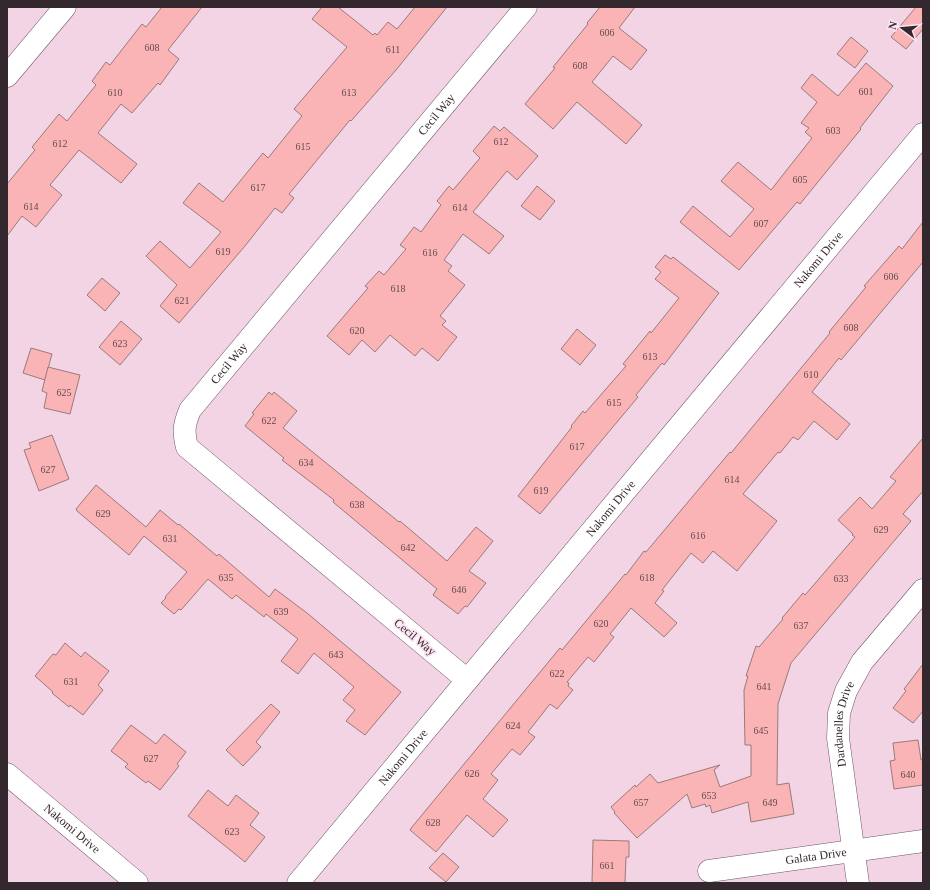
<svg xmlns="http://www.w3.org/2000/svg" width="930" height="890" viewBox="0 0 930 890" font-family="'Times New Roman',serif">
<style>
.building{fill:#fbb4b6;stroke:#9a7a7b}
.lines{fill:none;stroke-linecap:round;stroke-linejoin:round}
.minor-casing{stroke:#6f5564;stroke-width:23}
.minor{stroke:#fff;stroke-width:22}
.labels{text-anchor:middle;stroke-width:3.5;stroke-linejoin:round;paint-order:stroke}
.number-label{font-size:10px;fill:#654b50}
.street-label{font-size:12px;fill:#33282e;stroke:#fce3f1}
</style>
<rect width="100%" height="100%" fill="#f2d4e5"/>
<g class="building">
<polygon points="162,7 202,7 168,50 179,59 160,85 158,83 132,113 121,104 98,133 137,164 121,183 79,150 50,185 62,195 36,227 22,216 7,236 7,184 35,150 32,147 59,114 67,121 96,85 92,81 106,62 110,65 142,24 146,27"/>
<polygon points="322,7 338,7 373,35 375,33 377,35 388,22 397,29 415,7 447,7 396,70 351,121 350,120 289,194 294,198 282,213 275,208 245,246 179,323 160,306 177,285 146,256 160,241 190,268 221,232 183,203 199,183 223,202 263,153 268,158 302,116 294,109 347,47 312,19"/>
<polygon points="600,7 635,7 619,28 647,50 631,70 613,56 592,82 642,125 626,144 577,102 553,129 525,104 555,68 553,67 588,24 587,23"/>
<polygon points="916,7 923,7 923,29 906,49 891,37"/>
<polygon points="851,37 868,51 855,68 837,54"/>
<polygon points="866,63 893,86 860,128 861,129 800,204 797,202 739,270 680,222 693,206 730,237 754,209 721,181 738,162 771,190 812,138 805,132 809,128 801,123 817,102 801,88 812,74 838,96"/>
<polygon points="494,126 500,131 504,127 538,156 517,180 507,171 473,212 504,236 489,254 463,234 444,260 452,266 448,271 465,285 440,316 446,321 442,325 457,337 438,361 422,348 415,356 390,335 375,352 362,340 349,355 327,336 368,288 365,286 379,271 384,275 406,249 400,245 414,227 421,232 441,205 437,201 449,186 453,190 480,158 473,151"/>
<polygon points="537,186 555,201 540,220 521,206"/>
<polygon points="923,222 923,262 841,360 839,358 812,392 850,424 837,440 814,421 798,440 793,437 780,453 778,452 743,494 777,521 737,571 713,551 703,563 691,553 662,590 664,591 655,603 677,623 664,637 631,608 610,634 614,637 594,662 588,657 567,682 569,683 568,686 573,690 557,709 550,704 528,732 535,737 520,755 512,749 491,774 498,780 483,799 508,820 493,837 467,815 436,852 410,830 412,827 560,648 562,650 625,574 626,575 644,551 646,552 730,452 731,453 830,333 829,332 866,287 864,286 899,246 902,249"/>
<polygon points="665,255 671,259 673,257 719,293 664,365 662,363 636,395 638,397 540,514 518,496 572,427 571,426 583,411 585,413 626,366 623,364 650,331 651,333 679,298 655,279 661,272 655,267"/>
<polygon points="102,278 120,293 105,311 87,295"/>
<polygon points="121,321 142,339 120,365 99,347"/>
<polygon points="577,329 596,345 580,365 561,349"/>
<polygon points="31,348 52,354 45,380 23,373"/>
<polygon points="48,367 80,375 70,414 44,408 47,393 42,391"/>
<polygon points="269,392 272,395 274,392 297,411 283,428 399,522 400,521 447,561 476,527 493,541 469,571 486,583 467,607 465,606 458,614 433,595 437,589 333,502 334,500 282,460 284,458 245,426 254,414 252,413"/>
<polygon points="52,435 69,479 39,491 24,450 31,448 29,443"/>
<polygon points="923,438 923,491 903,514 911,521 791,663 778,704 777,785 789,783 794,814 751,822 748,802 712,813 710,805 706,807 705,804 692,808 687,794 637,838 614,813 615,812 611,807 635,785 636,787 650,774 658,783 720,765 714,770 720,787 751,776 751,745 745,745 744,690 748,676 746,676 756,646 759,647 783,619 782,618 803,593 805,595 855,537 852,535 853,534 838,520 860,497 872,509 896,481 890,477"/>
<polygon points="96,485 146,527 160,510 178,525 179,524 217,556 219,554 269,597 275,589 307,613 401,692 365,735 346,721 355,710 343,700 354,687 314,653 298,674 281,661 298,639 266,614 264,617 236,595 232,599 208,579 181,610 179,609 174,614 161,603 166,598 165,597 187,572 144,536 129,555 77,511 76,509"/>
<polygon points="65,643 81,657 85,652 109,671 98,685 103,690 83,715 70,705 69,707 52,693 53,692 35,676 53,654 56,655"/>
<polygon points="923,664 923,711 913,723 893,708 906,691 904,689"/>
<polygon points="271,704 280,712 256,742 261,747 243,766 226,750"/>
<polygon points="131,725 156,744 164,734 186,752 177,764 179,766 160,790 148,781 146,783 125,767 128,764 111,751"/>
<polygon points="918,740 921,760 923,759 923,785 894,789 890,761 895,760 893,743"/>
<polygon points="208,790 228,806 236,795 259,813 250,825 265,837 245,862 188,816"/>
<polygon points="593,840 629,841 629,857 626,857 625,883 592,883"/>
<polygon points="443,853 459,867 446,882 429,868"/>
</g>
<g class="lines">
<g class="minor-casing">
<g id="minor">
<polyline points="7,76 65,7"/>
<path id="s1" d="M467,680L187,447C183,431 184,425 190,410L526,7"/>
<path id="s2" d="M7,774L137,883"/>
<path id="s3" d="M709,871L923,841"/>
<path id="s4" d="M298,883L923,134"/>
<path id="s5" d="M858,883L838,738L839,713L846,691L862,662L923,590"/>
</g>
</g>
<use href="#minor" class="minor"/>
</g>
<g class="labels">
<g class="number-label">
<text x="607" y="36">606</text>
<text x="152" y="51">608</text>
<text x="393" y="53">611</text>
<text x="580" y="69">608</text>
<text x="866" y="95">601</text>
<text x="115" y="96">610</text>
<text x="349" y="96">613</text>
<text x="833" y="134">603</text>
<text x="501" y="145">612</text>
<text x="60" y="147">612</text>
<text x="303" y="150">615</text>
<text x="800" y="183">605</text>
<text x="258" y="191">617</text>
<text x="31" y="210">614</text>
<text x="460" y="211">614</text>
<text x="761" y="227">607</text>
<text x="223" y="255">619</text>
<text x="430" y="256">616</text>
<text x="891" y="280">606</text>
<text x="398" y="292">618</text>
<text x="182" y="304">621</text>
<text x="851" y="331">608</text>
<text x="357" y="334">620</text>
<text x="120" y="347">623</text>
<text x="650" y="360">613</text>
<text x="811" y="378">610</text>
<text x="64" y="396">625</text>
<text x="614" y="406">615</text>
<text x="269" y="424">622</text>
<text x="577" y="450">617</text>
<text x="306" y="466">634</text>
<text x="48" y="473">627</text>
<text x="732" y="483">614</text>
<text x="541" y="494">619</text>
<text x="357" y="508">638</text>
<text x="103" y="517">629</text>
<text x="881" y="533">629</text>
<text x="698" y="539">616</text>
<text x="170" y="542">631</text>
<text x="408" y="551">642</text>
<text x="226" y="581">635</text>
<text x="647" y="581">618</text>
<text x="841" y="582">633</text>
<text x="459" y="593">646</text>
<text x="281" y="615">639</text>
<text x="601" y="627">620</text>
<text x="801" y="629">637</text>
<text x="336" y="658">643</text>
<text x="557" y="677">622</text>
<text x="71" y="685">631</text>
<text x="764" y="690">641</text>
<text x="513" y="729">624</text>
<text x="761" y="734">645</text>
<text x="151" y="762">627</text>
<text x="472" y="777">626</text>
<text x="908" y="778">640</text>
<text x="709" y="799">653</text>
<text x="641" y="806">657</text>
<text x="770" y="806">649</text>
<text x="433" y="826">628</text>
<text x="232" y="835">623</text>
<text x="607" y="869">661</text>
</g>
<g class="street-label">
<text dy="4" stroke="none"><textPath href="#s1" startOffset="787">Cecil Way</textPath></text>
<text dy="4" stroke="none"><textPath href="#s4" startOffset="812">Nakomi Drive</textPath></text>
<text dy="4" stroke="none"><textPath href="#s1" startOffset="463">Cecil Way</textPath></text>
<text dy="4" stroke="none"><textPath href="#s4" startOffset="488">Nakomi Drive</textPath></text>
<text transform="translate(415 637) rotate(40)" y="4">Cecil Way</text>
<text dy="4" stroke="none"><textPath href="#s5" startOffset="161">Dardanelles Drive</textPath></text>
<text dy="4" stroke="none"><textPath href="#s4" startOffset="164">Nakomi Drive</textPath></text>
<text dy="4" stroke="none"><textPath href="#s2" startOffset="85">Nakomi Drive</textPath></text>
<text dy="4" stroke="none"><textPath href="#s3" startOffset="108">Galata Drive</textPath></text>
</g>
</g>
<rect width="930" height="890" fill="none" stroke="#33282e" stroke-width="16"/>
<g transform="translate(902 28) rotate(286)" stroke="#fce3f1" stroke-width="3" paint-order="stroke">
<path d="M0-3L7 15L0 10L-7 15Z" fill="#33282e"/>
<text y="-6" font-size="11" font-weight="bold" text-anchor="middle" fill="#33282e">N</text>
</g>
</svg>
